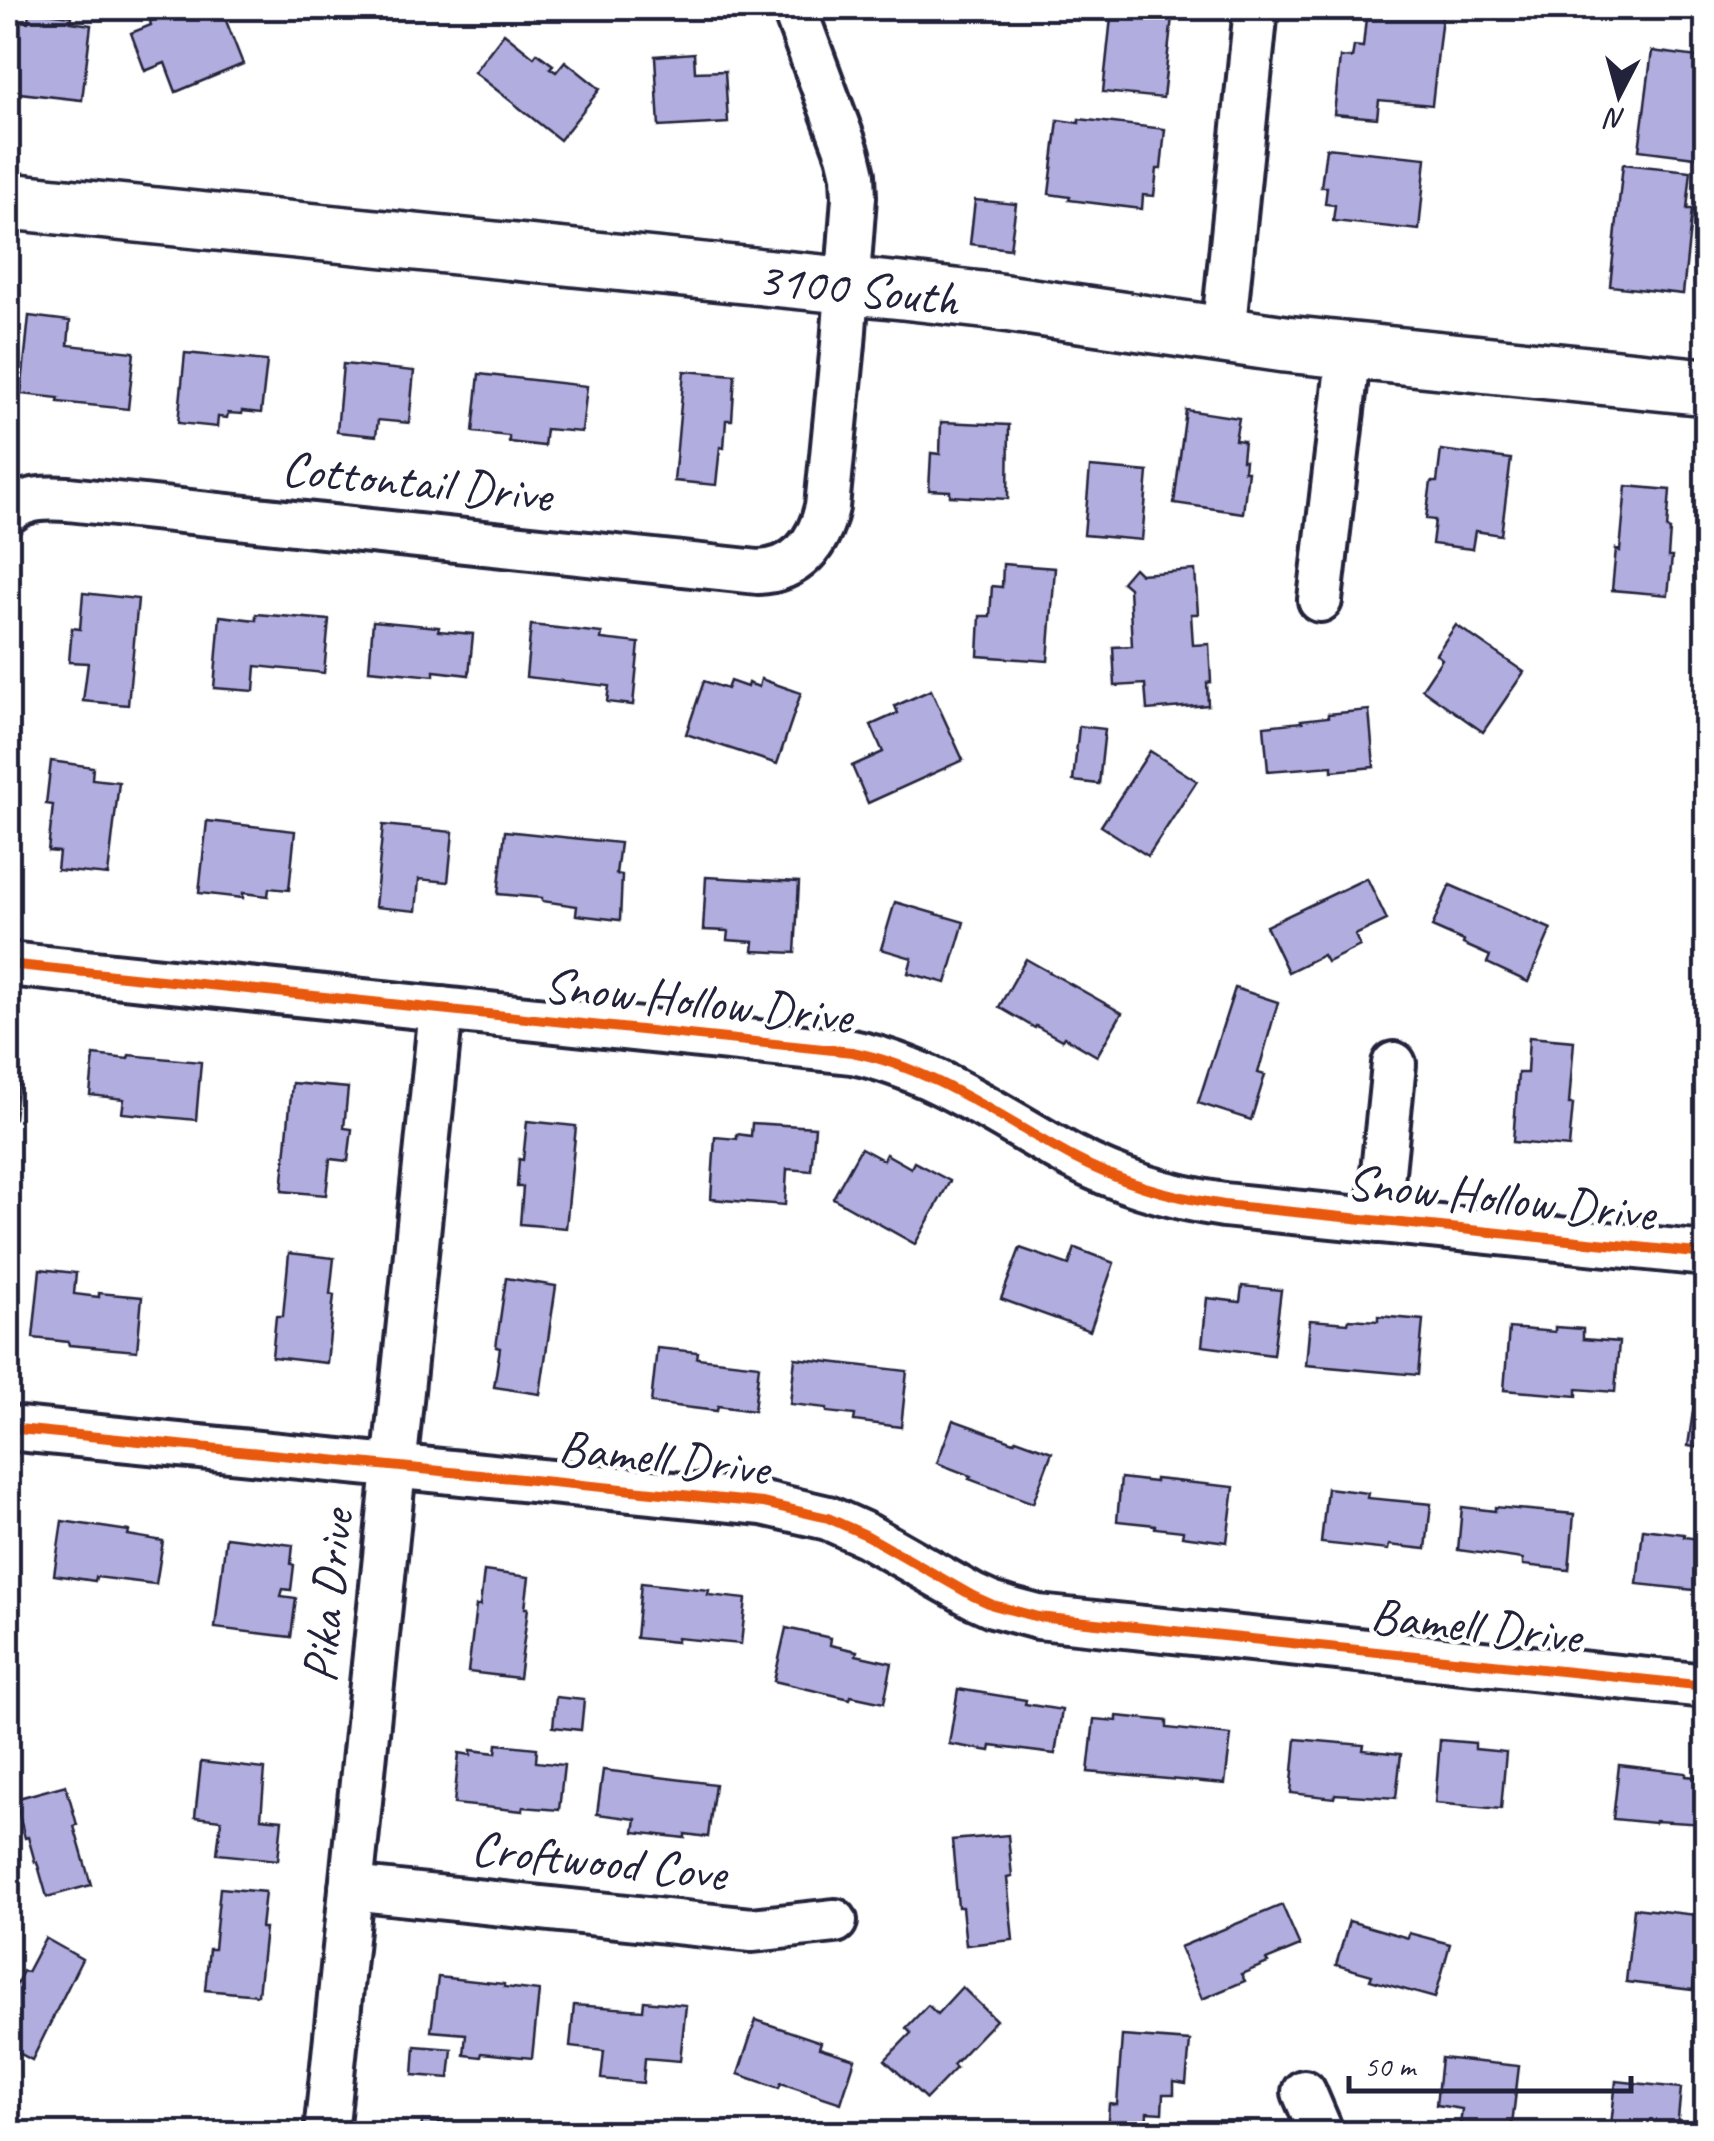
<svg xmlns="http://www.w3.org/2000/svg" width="1714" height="2141" viewBox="0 0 1714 2141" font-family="Caveat,sans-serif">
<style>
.building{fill:#b1aedf;stroke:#22223b;stroke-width:2.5}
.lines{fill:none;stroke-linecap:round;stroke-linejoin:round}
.street-casing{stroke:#22223b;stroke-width:50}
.secondary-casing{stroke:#22223b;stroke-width:62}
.street{stroke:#fff;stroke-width:42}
.secondary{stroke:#fff;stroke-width:55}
.cycleway-casing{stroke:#fff;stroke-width:16}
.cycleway{stroke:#e8590c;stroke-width:10}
.labels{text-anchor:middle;stroke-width:9;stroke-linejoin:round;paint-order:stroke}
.street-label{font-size:50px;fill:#22223b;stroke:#fff}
</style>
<rect width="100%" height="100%" fill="#fff"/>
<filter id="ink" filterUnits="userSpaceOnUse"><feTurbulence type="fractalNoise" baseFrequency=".01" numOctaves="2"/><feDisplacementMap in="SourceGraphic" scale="20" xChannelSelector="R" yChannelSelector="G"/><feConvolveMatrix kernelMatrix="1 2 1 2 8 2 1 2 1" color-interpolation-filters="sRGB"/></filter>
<g filter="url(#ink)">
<g class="building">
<polygon points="186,8 221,8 243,64 176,92 165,63 145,71 131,33 151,25 150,21"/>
<polygon points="1112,8 1173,8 1163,98 1103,92"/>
<polygon points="1367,8 1442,16 1432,105 1379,100 1377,118 1334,114 1340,57 1352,58 1354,46 1363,47"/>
<polygon points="29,11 72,16 71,22 91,25 82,100 10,92 9,101 8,101 8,28 17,29 18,21 28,22"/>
<polygon points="504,33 534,57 537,53 553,65 550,68 556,72 565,61 600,89 560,140 474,72"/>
<polygon points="1652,51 1706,58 1706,127 1703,158 1639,150"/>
<polygon points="694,53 695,72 725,71 728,123 659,127 655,56"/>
<polygon points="1079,119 1165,129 1161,169 1157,169 1154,196 1143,195 1142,209 1069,200 1070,197 1049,194 1058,120 1079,123"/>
<polygon points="1326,148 1426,158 1419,230 1333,221 1335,205 1325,204 1327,187 1321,187"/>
<polygon points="1623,164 1691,171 1687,209 1692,209 1683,294 1610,286"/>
<polygon points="975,200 1016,204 1010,249 970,244"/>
<polygon points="29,316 70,321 68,345 134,352 128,409 58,402 59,398 21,394"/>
<polygon points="185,353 267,361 261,413 242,411 242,414 228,413 227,418 218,417 217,427 178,423"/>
<polygon points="343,364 414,371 409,423 378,420 376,436 337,432"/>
<polygon points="684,371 735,375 732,420 726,420 724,448 720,447 716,485 674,481"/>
<polygon points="479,374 587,386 582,432 546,429 544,446 509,442 509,436 473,432"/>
<polygon points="1186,410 1239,418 1235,440 1244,441 1242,460 1245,460 1244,471 1248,471 1243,513 1174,503"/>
<polygon points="941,422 1009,425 1008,499 950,496 950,491 929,490 931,453 940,454"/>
<polygon points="1441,450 1511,459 1501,535 1475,531 1472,549 1432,544 1435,520 1426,519 1431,482 1437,482"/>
<polygon points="1090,467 1148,472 1142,540 1084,535"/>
<polygon points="1626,486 1670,490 1667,529 1670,530 1668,557 1672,557 1668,595 1612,590 1616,549 1620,551"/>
<polygon points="1003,564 1055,568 1048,661 978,656 980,616 990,616 992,586 1002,587"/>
<polygon points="1134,568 1140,574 1195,570 1198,614 1191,614 1193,645 1209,644 1211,682 1207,683 1208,705 1147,710 1145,684 1115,686 1113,647 1132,646 1129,588 1122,582"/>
<polygon points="83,593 138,599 128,705 83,701 88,663 69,662 72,628 80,629"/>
<polygon points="256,614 329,620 324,673 256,666 254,691 214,688 220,616 256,620"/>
<polygon points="373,621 439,627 438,631 473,634 469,675 434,671 434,676 369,670"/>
<polygon points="531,625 602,633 601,639 639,643 633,705 607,702 609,686 526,677"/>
<polygon points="1456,625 1524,672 1483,732 1422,689 1442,659 1436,654"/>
<polygon points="761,679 801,693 777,764 686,734 704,681 727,689 730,681 747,687 748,683 759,687"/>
<polygon points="931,690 963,760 868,803 852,766 883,752 871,725 898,713 895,706"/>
<polygon points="1369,710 1374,767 1332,771 1332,766 1268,771 1264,726 1302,722 1301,720 1328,717 1328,714"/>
<polygon points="1079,726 1105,729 1099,784 1073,781"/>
<polygon points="1150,751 1197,781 1148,856 1101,826"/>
<polygon points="51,761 93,767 92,779 119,782 108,875 57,870 59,852 48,851 53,805 46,804"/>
<polygon points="207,821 295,831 289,890 269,888 268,896 243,893 243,898 199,893"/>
<polygon points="383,825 453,832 448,882 419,879 416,911 375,907"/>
<polygon points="505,831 620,843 616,874 622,875 620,920 576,915 577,906 542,901 542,898 498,894"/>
<polygon points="706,877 799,882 795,953 753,951 754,942 727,940 728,931 703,930"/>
<polygon points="1367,878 1387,920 1355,935 1360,946 1327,962 1323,955 1288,972 1266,926"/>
<polygon points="1450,885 1551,929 1528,982 1487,963 1490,956 1463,944 1464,941 1432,927"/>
<polygon points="895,902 964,922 946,983 908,973 912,958 881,949"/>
<polygon points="1026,959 1122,1013 1097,1056 1064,1037 1062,1040 1036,1026 1035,1028 999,1007"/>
<polygon points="1235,988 1278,1002 1258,1073 1265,1075 1251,1120 1198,1103"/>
<polygon points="1529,1037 1574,1041 1569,1104 1573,1104 1569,1147 1513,1142 1518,1073 1527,1073"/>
<polygon points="94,1055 128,1059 129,1055 201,1062 196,1120 122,1113 124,1099 90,1095"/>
<polygon points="8,1072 19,1073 14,1118 8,1117"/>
<polygon points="292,1083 348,1088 344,1128 352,1129 348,1161 330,1159 326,1195 282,1191"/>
<polygon points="527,1121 576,1126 566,1228 520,1224 523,1187 517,1187 519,1159 523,1160"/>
<polygon points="752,1123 815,1127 811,1171 787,1169 785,1205 711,1199 715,1137 737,1139 737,1134 751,1136"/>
<polygon points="861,1148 883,1160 886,1154 911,1168 914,1162 950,1181 915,1244 833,1198"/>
<polygon points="1020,1248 1069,1265 1075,1248 1114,1263 1090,1331 1001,1299"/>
<polygon points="289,1253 334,1258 330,1294 334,1295 327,1363 272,1357 276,1316 283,1316"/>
<polygon points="40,1269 76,1273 74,1294 99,1297 99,1293 142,1297 137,1351 69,1345 68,1342 33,1338"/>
<polygon points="506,1278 556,1286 540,1394 494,1387 500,1348 496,1347"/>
<polygon points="1242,1286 1281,1290 1273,1355 1202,1346 1207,1298 1240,1302"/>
<polygon points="1378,1316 1423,1320 1418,1375 1306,1365 1310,1320 1348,1323 1349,1319 1378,1321"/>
<polygon points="1555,1327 1583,1329 1583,1339 1619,1342 1615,1392 1577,1389 1577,1396 1504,1390 1509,1328 1555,1332"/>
<polygon points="657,1348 698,1352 697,1358 759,1365 754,1411 718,1406 717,1411 651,1403"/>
<polygon points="795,1358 907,1371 901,1427 854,1421 855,1415 827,1412 827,1408 790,1404"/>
<polygon points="1706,1363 1706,1449 1688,1446 1694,1404 1698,1404 1701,1375 1705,1376"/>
<polygon points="953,1420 1014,1442 1016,1439 1052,1452 1033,1503 969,1479 971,1476 937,1463"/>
<polygon points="1121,1478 1155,1482 1155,1479 1234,1487 1227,1542 1182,1536 1183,1531 1155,1528 1155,1525 1117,1521"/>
<polygon points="1327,1488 1368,1493 1367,1498 1431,1504 1426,1549 1389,1545 1388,1550 1321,1543"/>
<polygon points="1462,1507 1495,1511 1495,1507 1574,1514 1569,1570 1523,1565 1523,1559 1458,1550"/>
<polygon points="62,1521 129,1531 128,1535 163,1541 156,1584 96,1577 95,1581 54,1575"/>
<polygon points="1643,1529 1684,1534 1684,1537 1706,1540 1706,1588 1704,1587 1704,1591 1637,1584"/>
<polygon points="226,1537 293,1545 291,1564 294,1565 291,1590 283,1589 281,1596 296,1598 291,1637 215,1628"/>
<polygon points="484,1571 529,1577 525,1608 528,1608 519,1678 468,1672 476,1606 480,1606"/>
<polygon points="641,1583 709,1590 708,1595 746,1599 741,1644 677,1638 677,1642 636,1638"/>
<polygon points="786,1628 831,1638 830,1645 857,1651 856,1655 892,1663 884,1703 851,1696 850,1699 774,1681"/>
<polygon points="958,1689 1026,1700 1025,1704 1062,1710 1055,1754 991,1746 990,1751 949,1744"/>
<polygon points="556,1697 584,1700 581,1730 553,1727"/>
<polygon points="1117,1716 1167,1721 1167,1728 1231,1735 1225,1784 1088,1772 1094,1719 1117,1721"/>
<polygon points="1296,1739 1364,1745 1363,1750 1401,1754 1396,1798 1335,1794 1334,1798 1291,1793"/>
<polygon points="1440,1740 1475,1743 1475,1749 1506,1752 1501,1809 1435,1803"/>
<polygon points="497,1744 537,1748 536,1762 564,1765 559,1810 523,1807 523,1811 454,1804 459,1753 471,1755 471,1750 496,1753"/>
<polygon points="201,1762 265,1769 261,1818 282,1820 278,1860 217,1854 221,1820 195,1817"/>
<polygon points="1619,1765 1686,1773 1686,1776 1706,1778 1706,1824 1655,1821 1654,1823 1613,1819"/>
<polygon points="603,1770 715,1784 708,1837 685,1834 685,1838 634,1832 636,1819 597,1814"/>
<polygon points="66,1785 77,1825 74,1826 91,1885 47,1897 37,1862 35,1862 28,1837 25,1838 15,1799"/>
<polygon points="1008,1835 1012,1877 1007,1878 1013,1940 966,1945 962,1907 958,1907 952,1840"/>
<polygon points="220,1888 265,1892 261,1928 265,1928 258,1995 205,1990 209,1949 214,1949"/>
<polygon points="1282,1905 1300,1946 1266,1960 1268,1963 1241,1974 1245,1981 1202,1999 1180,1947"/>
<polygon points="1634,1908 1706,1916 1706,1957 1697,1956 1693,1990 1626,1982"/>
<polygon points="1349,1921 1408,1938 1409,1933 1450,1944 1435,1998 1370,1980 1372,1975 1336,1965"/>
<polygon points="45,1938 82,1959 32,2060 8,2047 8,1995 10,1997 23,1971 27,1972"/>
<polygon points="438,1977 504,1984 504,1987 539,1991 532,2058 482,2053 481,2057 464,2055 466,2034 431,2031"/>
<polygon points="962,1987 996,2020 953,2065 956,2068 926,2099 885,2060 911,2033 906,2028 928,2005 937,2014"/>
<polygon points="644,2001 686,2005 680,2061 645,2058 643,2083 601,2079 604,2051 570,2047 574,2005 643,2010"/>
<polygon points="756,2020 821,2042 819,2048 855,2059 841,2103 781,2083 779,2088 738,2074"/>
<polygon points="1122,2036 1190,2041 1186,2084 1174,2082 1174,2094 1163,2094 1162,2113 1147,2112 1146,2134 1107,2133 1109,2104 1117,2105"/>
<polygon points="415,2046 452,2049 449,2078 413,2075"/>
<polygon points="1441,2058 1519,2066 1511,2134 1459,2134 1462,2109 1436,2105"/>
<polygon points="1616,2081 1681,2088 1677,2128 1663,2127 1662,2134 1610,2134"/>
<polygon points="422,2121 467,2125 467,2134 421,2134"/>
</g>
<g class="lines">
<g class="street-casing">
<g id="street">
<polyline points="1223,335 1256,8"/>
<path d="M8,512C25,497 46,498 68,499L758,572C797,571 819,543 827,507L843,344L854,197L853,175L848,154L794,8"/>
<polyline points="1320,600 1349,350"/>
<path d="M8,964L852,1052C933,1068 1000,1118 1072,1157C1121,1183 1170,1197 1224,1205L1706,1254"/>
<polyline points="1378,1221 1394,1064"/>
<polyline points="8,1428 763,1503 828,1518 866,1535 973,1596 993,1605 1038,1617 1706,1686"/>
<polyline points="351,1888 752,1930 835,1921"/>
<polyline points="1304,2092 1322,2134"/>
<polyline points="326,2134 441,1009"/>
</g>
</g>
<g class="secondary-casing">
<polyline id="secondary" points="8,201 902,291 991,301 1285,344 1706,387"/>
</g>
<use href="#street" class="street"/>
<use href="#secondary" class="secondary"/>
<g class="cycleway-casing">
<g id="cycleway">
<path d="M8,964L852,1052C933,1068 1000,1118 1072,1157C1121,1183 1170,1197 1224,1205L1706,1254"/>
<polyline points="8,1428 763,1503 828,1518 866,1535 973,1596 993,1605 1038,1617 1706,1686"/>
</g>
</g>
<use href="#cycleway" class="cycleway"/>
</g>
</g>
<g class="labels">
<g class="street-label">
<text transform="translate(858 287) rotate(6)" y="18">3100 South</text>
<text transform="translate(417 480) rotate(6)" y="18">Cottontail Drive</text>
<text transform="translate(698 999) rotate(6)" y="18">Snow Hollow Drive</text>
<text transform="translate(1501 1196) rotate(6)" y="18">Snow Hollow Drive</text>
<text transform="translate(664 1456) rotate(6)" y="18">Bamell Drive</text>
<text transform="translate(326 1596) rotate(-84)" y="18">Pika Drive</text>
<text transform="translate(1476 1624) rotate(6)" y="18">Bamell Drive</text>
<text transform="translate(599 1859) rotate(6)" y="18">Croftwood Cove</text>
</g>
</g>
<rect width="1714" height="2141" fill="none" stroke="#fff" stroke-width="40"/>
<rect x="20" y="20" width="1674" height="2101" fill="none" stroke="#22223b" stroke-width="4" filter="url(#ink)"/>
<g transform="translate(1619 95) rotate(186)" stroke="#ffffff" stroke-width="8" paint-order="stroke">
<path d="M0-8L18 38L0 25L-18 38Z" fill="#22223b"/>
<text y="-15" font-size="28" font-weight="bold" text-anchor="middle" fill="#22223b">N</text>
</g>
<path d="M1349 2076v15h282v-15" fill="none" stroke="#22223b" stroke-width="5"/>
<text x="1364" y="2076" font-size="30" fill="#22223b" stroke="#ffffff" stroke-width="8" paint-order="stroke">50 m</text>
</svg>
